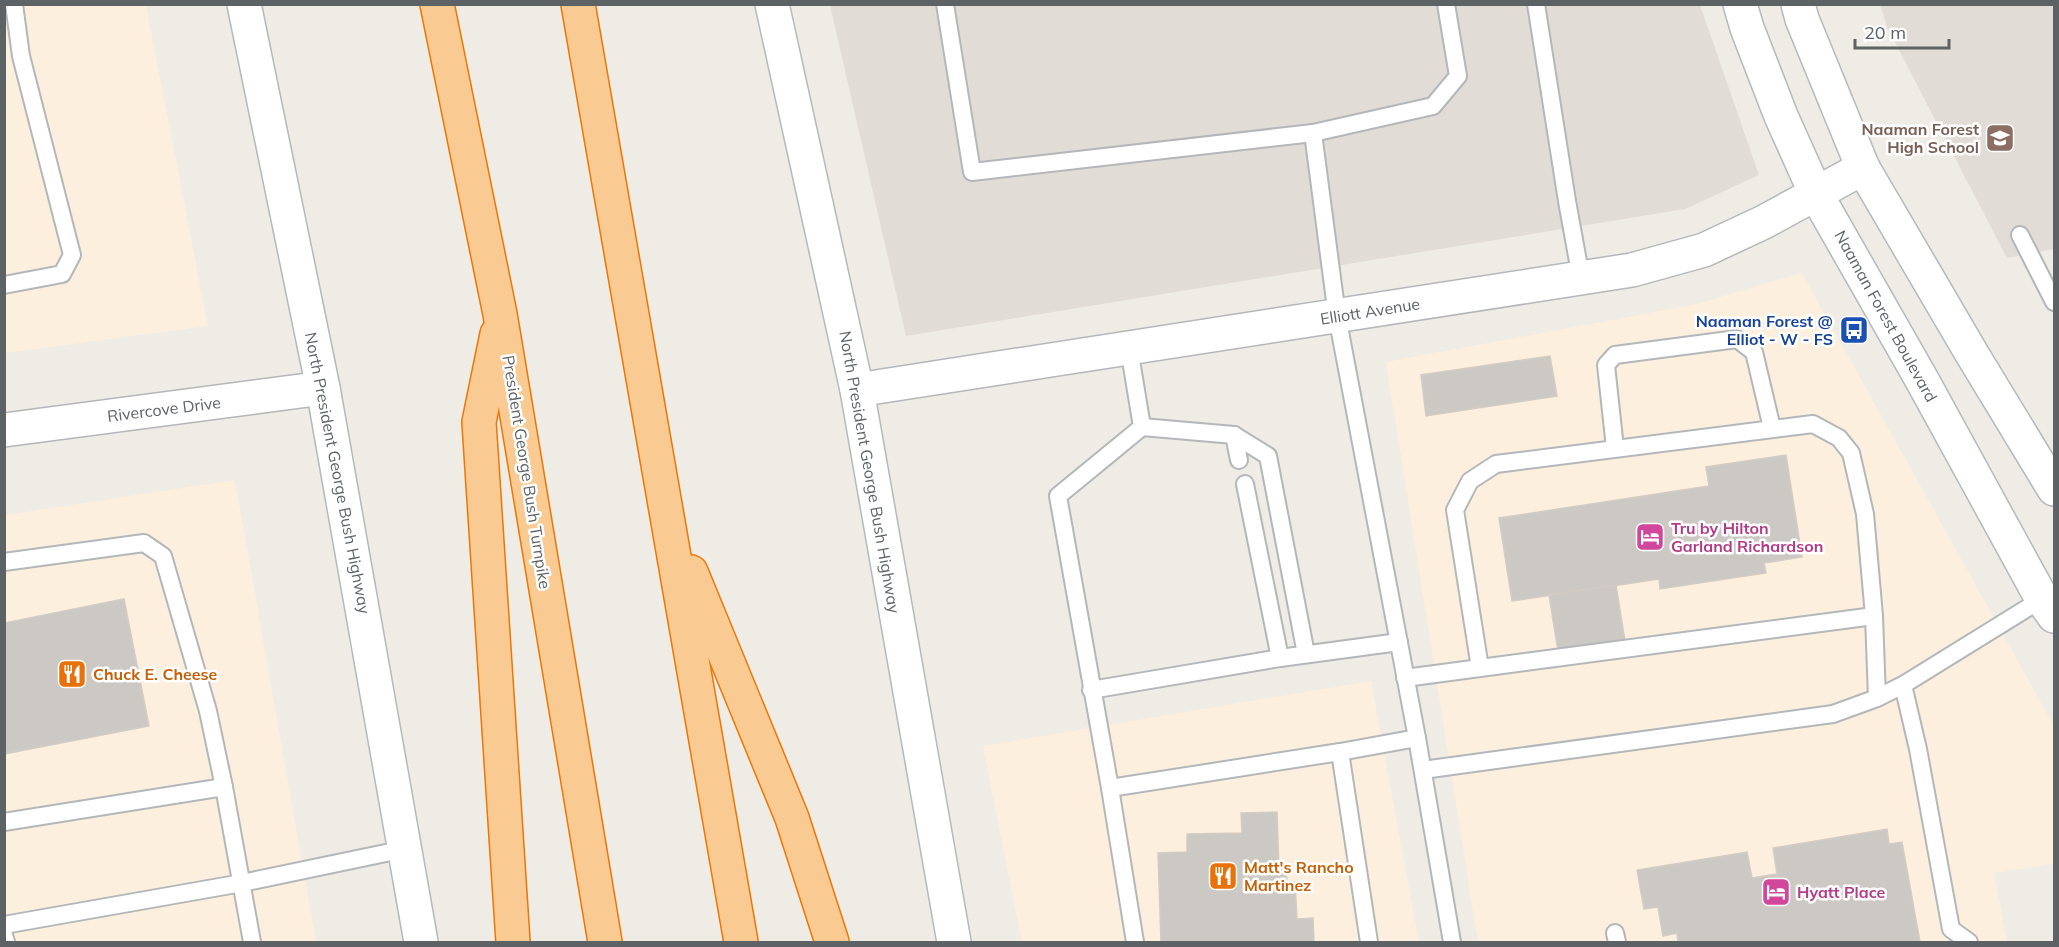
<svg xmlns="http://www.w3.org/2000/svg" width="2059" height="947" viewBox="0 0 2059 947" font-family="Mulish,sans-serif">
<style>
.commercial{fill:#fdefdd}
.education{fill:#e2dcd7}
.building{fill:#ccc8c4;stroke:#d3ccc4;stroke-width:1.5}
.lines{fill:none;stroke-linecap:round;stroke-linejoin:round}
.service-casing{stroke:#b3b7ba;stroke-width:20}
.tertiary-casing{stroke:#b3b7ba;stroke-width:36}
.secondary-casing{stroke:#b4b9bc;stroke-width:36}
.motorway-casing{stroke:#ec7708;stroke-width:36}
.service{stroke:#fff;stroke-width:16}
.tertiary{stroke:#fff;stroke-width:33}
.secondary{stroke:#fff;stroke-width:33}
.motorway{stroke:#f9ca92;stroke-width:33}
.labels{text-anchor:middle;stroke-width:5;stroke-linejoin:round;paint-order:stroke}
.education-label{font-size:16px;font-weight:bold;fill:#785e54;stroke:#fff;text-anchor:end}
.street-label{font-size:16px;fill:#5d6265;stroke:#fff}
.transit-label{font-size:16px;font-weight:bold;fill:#164399;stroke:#fff;text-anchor:end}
.hotel-label{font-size:16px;font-weight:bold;fill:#b23c85;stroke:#fff;text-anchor:start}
.food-label{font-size:16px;font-weight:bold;fill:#c56008;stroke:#fff;text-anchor:start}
</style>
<rect width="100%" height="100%" fill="#efebe5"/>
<g class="commercial">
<polygon points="4,5 146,5 208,326 5,353"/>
<polygon points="1802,273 2054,726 2054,864 1994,873 2007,942 1478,942 1386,362 1693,305"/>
<polygon points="235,480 316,942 5,942 5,515"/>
<polygon points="1371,681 1419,942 1022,942 983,746"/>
</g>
<g class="education">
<polygon points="830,5 1700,5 1759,175 1685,209 906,336"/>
<polygon points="1880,5 2054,5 2054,249 2007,258 1887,27"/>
</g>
<g class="building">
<polygon points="1550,356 1557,396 1426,416 1421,375"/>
<polygon points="1786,455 1802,557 1764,563 1766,573 1660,589 1659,579 1512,601 1499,518 1709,486 1706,467"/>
<polygon points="1616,585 1625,641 1558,651 1549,595"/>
<polygon points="124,599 149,726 4,754 4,623"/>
<polygon points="1277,812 1279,869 1286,869 1287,882 1295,882 1297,919 1313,918 1314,942 1161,942 1158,853 1187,852 1187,834 1242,833 1241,813"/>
<polygon points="1887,829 1889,844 1902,842 1920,942 1678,942 1677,933 1663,936 1658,907 1644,909 1637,870 1747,852 1752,878 1777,874 1773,848"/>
</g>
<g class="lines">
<g class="service-casing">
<g id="service">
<polyline points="945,4 972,172 1313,133 1337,316 1417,738 1452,942"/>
<polyline points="1536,4 1567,201 1581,278"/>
<polyline points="1313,133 1433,106 1458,76 1446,4"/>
<polyline points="2020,235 2054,302"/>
<polyline points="4,285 62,274 72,255 21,56 14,4"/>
<polyline points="1142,427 1234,435 1239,460"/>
<polyline points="1234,435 1268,456 1306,654"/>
<polyline points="1615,448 1606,365 1615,355 1737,339 1754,352 1772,428"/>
<polyline points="1245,484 1280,658"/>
<polyline points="4,562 144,543 163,556 208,711 224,787 252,942"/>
<polyline points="1480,668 1874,616"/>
<polyline points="1405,678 1480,668 1455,510 1470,481 1496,464 1813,424 1839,438 1851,453 1865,514 1874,616 1877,698"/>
<polyline points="1903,685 1918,749 1951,929 1969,942"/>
<polyline points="1091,690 1280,658 1399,642"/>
<polyline points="1340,752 1417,738"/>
<polyline points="1423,770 1833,714 1877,698 1903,685 2042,599"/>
<polyline points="1110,788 1058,496 1142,427 1129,348"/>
<polyline points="4,822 224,787"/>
<polyline points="4,925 242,883 405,849"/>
<polyline points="1615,933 1617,942"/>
<polyline points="4,935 6,942"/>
<polyline points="1135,942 1110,788 1340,752 1369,942"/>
</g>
</g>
<g class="tertiary-casing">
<g id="tertiary">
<polyline points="857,390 1632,270 1704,250 1764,222 1863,168"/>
<polyline points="4,430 323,388"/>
</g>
</g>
<g class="secondary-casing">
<g id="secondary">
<polyline points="244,4 323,388 421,942"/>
<polyline points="772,4 857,390 954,942"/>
<polyline points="1740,4 1747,28 1781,116 1816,194 1922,380 2042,599 2054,616"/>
<polyline points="1798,4 1802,19 1863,168 1972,354 2054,489"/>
</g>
</g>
<g class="motorway-casing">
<g id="motorway">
<polyline points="437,4 500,314 605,942"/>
<polyline points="578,4 741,942"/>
<polyline points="497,334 479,422 513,942"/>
<polyline points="691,572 792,818 832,942"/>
</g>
</g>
<use href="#service" class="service"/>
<use href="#tertiary" class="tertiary"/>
<use href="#secondary" class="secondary"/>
<use href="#motorway" class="motorway"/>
</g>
<defs>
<g id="school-square" transform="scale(1.5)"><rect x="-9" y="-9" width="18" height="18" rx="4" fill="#8d6e63" stroke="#fff"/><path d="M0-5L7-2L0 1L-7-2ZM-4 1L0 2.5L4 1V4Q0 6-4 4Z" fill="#fff"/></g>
<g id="bus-square" transform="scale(1.5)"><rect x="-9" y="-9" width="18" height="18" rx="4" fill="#1a4fb4" stroke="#fff"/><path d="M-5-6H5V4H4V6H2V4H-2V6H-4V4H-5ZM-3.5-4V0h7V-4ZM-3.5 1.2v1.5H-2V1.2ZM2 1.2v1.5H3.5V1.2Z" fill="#fff"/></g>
<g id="hotel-square" transform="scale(1.5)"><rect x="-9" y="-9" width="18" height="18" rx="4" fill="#d1479c" stroke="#fff"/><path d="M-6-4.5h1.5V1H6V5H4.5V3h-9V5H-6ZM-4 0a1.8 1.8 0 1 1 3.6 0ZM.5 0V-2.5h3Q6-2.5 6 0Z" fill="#fff"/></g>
<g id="restaurant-square" transform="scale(1.5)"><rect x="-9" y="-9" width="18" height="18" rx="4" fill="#e8710a" stroke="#fff"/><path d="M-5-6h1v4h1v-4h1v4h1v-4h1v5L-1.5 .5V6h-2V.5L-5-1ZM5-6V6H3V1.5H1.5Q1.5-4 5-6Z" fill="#fff"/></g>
</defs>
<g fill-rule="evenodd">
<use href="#school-square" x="2000" y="138"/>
<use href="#bus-square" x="1854" y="330"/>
<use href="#hotel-square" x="1650" y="537"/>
<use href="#restaurant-square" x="72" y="674"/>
<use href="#restaurant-square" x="1223" y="876"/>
<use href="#hotel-square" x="1776" y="892"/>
</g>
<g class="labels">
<g class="education-label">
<text x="1979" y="135">Naaman Forest<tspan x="1979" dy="18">High School</tspan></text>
</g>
<g class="street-label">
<text transform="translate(1370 311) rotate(-9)" y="6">Elliott Avenue</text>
<text transform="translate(1886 316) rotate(61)" y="6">Naaman Forest Boulevard</text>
<text transform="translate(164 409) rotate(-7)" y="6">Rivercove Drive</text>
<text transform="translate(527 472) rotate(81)" y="6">President George Bush Turnpike</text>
<text transform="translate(870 472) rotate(80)" y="6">North President George Bush Highway</text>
<text transform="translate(338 473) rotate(79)" y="6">North President George Bush Highway</text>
</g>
<g class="transit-label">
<text x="1833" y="327">Naaman Forest @<tspan x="1833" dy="18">Elliot - W - FS</tspan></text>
</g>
<g class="hotel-label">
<text x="1671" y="534">Tru by Hilton<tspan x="1671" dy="18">Garland Richardson</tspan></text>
<text x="1797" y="898">Hyatt Place</text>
</g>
<g class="food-label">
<text x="93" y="680">Chuck E. Cheese</text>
<text x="1244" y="873">Matt's Rancho<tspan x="1244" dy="18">Martinez</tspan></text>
</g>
</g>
<rect width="2059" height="947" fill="none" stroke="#5d6265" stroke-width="12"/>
<path d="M1855 39v9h94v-9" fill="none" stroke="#5d6265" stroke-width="3"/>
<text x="1864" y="39" font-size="18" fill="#5d6265" stroke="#ffffff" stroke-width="4.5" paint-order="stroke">20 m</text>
</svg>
